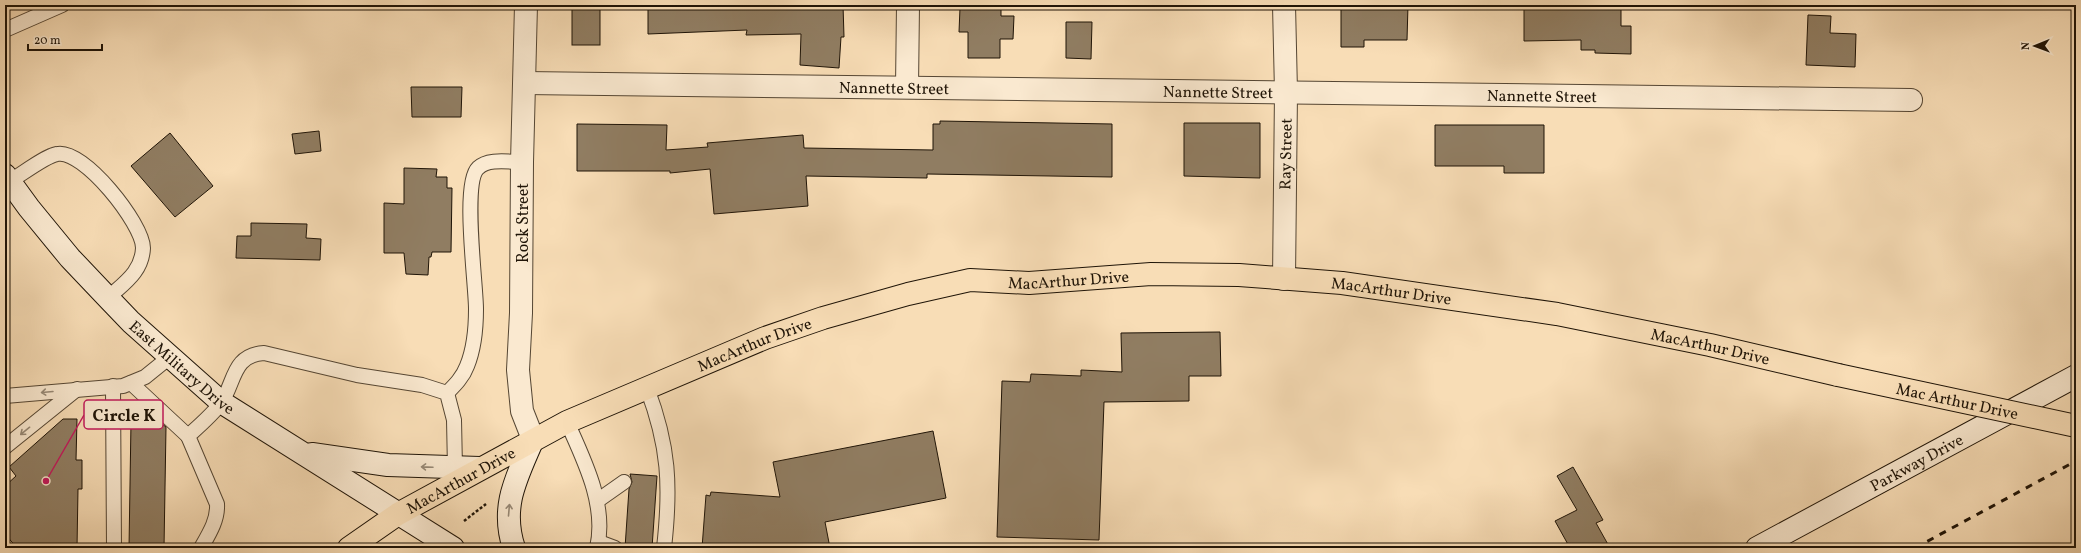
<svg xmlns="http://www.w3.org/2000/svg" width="2081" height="553" viewBox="0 0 2081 553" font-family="Vollkorn,serif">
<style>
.building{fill:#907d62;stroke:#1f1407}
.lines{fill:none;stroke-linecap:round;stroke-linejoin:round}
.lane-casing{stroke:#554633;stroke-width:16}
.street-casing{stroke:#554633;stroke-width:24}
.secondary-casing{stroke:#1f1407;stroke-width:24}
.primary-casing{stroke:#1f1407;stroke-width:24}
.path{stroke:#1f1407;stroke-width:2.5;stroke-dasharray:3 2;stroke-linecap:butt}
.lane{stroke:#fae9d0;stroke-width:14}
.street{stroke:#fae9d0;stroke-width:22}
.secondary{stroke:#fae9d0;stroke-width:22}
.primary{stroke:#f8ddb6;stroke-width:22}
.rail{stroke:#1f1407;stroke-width:3;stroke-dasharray:7 7;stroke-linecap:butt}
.primary-bridge-casing{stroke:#1f1407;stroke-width:24;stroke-linecap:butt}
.primary-bridge{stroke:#f8ddb6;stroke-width:22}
.oneway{stroke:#978976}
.labels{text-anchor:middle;stroke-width:3;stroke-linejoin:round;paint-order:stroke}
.street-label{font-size:16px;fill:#1f1407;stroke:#fae9d0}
.leader{fill:none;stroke:#c2185b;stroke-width:1.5}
.callout-dot{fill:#c2185b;stroke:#fae9d0;stroke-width:1.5}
.callout{fill:#fae9d0;stroke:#c2185b;stroke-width:1.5}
.callout-label{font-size:17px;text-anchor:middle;font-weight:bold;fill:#1f1407}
</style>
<rect width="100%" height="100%" fill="#f8ddb6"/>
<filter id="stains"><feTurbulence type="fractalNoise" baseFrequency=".005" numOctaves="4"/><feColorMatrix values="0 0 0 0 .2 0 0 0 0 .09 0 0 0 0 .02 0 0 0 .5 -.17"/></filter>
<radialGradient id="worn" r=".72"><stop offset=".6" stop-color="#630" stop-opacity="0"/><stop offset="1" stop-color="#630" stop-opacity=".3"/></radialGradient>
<g class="building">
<rect x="572" y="5" width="28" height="40"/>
<polygon points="657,5 843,5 844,37 841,37 839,68 800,65 801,34 746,35 747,30 648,34 648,9 657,8"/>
<polygon points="1341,5 1408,5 1407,40 1364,40 1364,47 1341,47"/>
<polygon points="1524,5 1621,5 1621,26 1631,26 1631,54 1595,53 1595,50 1581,50 1581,40 1524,41"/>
<polygon points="960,8 1001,8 1001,16 1014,16 1013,39 1000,39 1000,58 968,58 968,32 959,32"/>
<polygon points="1808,15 1831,16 1830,33 1856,34 1855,67 1806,65"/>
<polygon points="1066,22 1092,22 1091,59 1066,58"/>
<polygon points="411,87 462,87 461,117 412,117"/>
<polygon points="940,121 1112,124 1112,177 927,174 927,178 806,176 808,206 714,214 710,169 670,173 670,171 577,171 577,124 667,125 666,150 708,147 707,143 803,135 804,148 933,150 933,124 940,124"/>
<polygon points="1184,123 1260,123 1260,178 1184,176"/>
<polygon points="1435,125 1544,125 1544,173 1504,173 1504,166 1435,166"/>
<polygon points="319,131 321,151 295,154 292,134"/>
<polygon points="170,133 213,186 175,217 131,166"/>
<polygon points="404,168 437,169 436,177 447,177 447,188 452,188 451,252 432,252 431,257 429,257 428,275 406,274 404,253 384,253 384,203 404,204"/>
<polygon points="251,223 307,224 306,238 321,239 320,260 236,258 237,236 251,236"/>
<polygon points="1220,332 1221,376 1189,376 1189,401 1104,402 1099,540 997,537 1002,381 1030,382 1031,374 1081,376 1081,370 1122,372 1121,333"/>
<polygon points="63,419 77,419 76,460 82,460 82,489 78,489 77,548 17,548 5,534 5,486 16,476 9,467"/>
<polygon points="131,422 161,423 166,427 164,548 129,548"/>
<polygon points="933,431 946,498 825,522 830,548 702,548 706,495 710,496 711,492 780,497 773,462"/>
<polygon points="1573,467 1603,520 1596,523 1610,548 1570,548 1555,521 1577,510 1557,476"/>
<polygon points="630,474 657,476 652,548 625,548 629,489 632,482"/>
</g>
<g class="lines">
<g class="lane-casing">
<g id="lane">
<polyline points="5,30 62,5"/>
<path d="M10,181C21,175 45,156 57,154C83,148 143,224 143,248C142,272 124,283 108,298"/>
<polyline points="131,383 188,436"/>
<polyline points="113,386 114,548"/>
<path d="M647,388C669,446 671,486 664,548"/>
<path d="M447,393C455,385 463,377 467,366C474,349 476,328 476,309C476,284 462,183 478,168C488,158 509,162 522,162"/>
<polyline points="5,396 123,386 145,377 171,356"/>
<path d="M567,422C584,460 607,505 597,548"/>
<polyline points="5,447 77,389"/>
<polyline points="597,501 624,482"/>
<polyline points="599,542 615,548"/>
<path d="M201,548C209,534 218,520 217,504L188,436C199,426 212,415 221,403C235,383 232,355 264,353L357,375L422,385L447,393L454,420L455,468"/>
</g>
</g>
<g class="street-casing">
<g id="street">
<polyline points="526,5 522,162 521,313 518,370 522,411 533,439"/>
<polyline points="1284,5 1286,92 1284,279"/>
<path id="s1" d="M525,83L1911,100"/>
<polyline points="907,87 908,5"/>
</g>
</g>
<g class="secondary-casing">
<g id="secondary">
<path id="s2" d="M5,175L29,208L70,258L108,298L131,322L221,402L453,548"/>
<polyline points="312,454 388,465 480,468"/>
<path d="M514,548C500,506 517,477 533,439"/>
<path id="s3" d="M1757,548L2076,376"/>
</g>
</g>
<g class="primary-casing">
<g id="primary">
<path id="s4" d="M349,548L398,514L567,422L765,338L823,318L908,294L970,280L1029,283L1151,274L1239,275L1342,283L1557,314L1710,345L1838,375"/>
</g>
</g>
<polyline class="path" points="464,521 486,504"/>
<use href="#lane" class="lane"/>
<use href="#street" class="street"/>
<use href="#secondary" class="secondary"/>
<use href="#primary" class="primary"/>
<polyline class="rail" points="1915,548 2076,461"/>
<g class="primary-bridge-casing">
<g id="primary-bridge">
<path id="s5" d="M1838,375L2076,426"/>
</g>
</g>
<use href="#primary-bridge" class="primary-bridge"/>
</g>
<defs><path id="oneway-shaft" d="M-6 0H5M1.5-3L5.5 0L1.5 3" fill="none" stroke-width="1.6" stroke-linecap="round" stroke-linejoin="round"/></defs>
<g class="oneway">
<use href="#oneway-shaft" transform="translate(47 392) rotate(175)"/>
<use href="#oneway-shaft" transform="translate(25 431) rotate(141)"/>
<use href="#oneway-shaft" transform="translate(427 467) rotate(-178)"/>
<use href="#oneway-shaft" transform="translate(509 510) rotate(-85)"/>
</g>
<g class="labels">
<g class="street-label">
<text dy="6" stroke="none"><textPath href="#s1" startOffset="369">Nannette Street</textPath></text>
<text dy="6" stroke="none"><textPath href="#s1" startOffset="693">Nannette Street</textPath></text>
<text dy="6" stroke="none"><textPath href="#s1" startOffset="1017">Nannette Street</textPath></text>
<text transform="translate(1285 154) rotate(-89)" y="6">Ray Street</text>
<text transform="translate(522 223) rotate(-90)" y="6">Rock Street</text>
<text dy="6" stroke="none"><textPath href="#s4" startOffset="779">MacArthur Drive</textPath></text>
<text dy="6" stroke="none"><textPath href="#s4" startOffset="1103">MacArthur Drive</textPath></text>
<text dy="6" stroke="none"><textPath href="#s4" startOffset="455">MacArthur Drive</textPath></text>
<text dy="6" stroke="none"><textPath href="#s4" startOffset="1427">MacArthur Drive</textPath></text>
<text dy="6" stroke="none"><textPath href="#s2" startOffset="262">East Military Drive</textPath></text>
<text dy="6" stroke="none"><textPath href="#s5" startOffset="122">Mac Arthur Drive</textPath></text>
<text dy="6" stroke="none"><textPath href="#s3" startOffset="181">Parkway Drive</textPath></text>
<text dy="6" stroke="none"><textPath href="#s4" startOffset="131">MacArthur Drive</textPath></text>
</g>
</g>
<path class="leader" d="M46 481L84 415"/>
<circle class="callout-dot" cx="46" cy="481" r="4"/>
<rect class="callout" x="84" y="400" width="79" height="29" rx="4"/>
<g class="callout-label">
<text x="124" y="421">Circle K</text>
</g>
<rect width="2081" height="553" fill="none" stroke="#f8ddb6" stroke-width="20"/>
<rect x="6" y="6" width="2069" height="541" fill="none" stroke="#1f1407" stroke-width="2"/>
<rect x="10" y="10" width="2061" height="533" fill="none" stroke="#1f1407"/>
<g transform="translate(2035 46) rotate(269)" stroke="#fae9d0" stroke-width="3" paint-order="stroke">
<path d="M0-3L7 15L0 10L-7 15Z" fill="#1f1407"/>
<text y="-6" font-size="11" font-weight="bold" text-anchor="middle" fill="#1f1407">N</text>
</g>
<path d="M28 44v6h74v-6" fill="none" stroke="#1f1407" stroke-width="2"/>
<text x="34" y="44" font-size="12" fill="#1f1407" stroke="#fae9d0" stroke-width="3" paint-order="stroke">20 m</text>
<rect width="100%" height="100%" filter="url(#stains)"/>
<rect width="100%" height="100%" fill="url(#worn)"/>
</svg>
